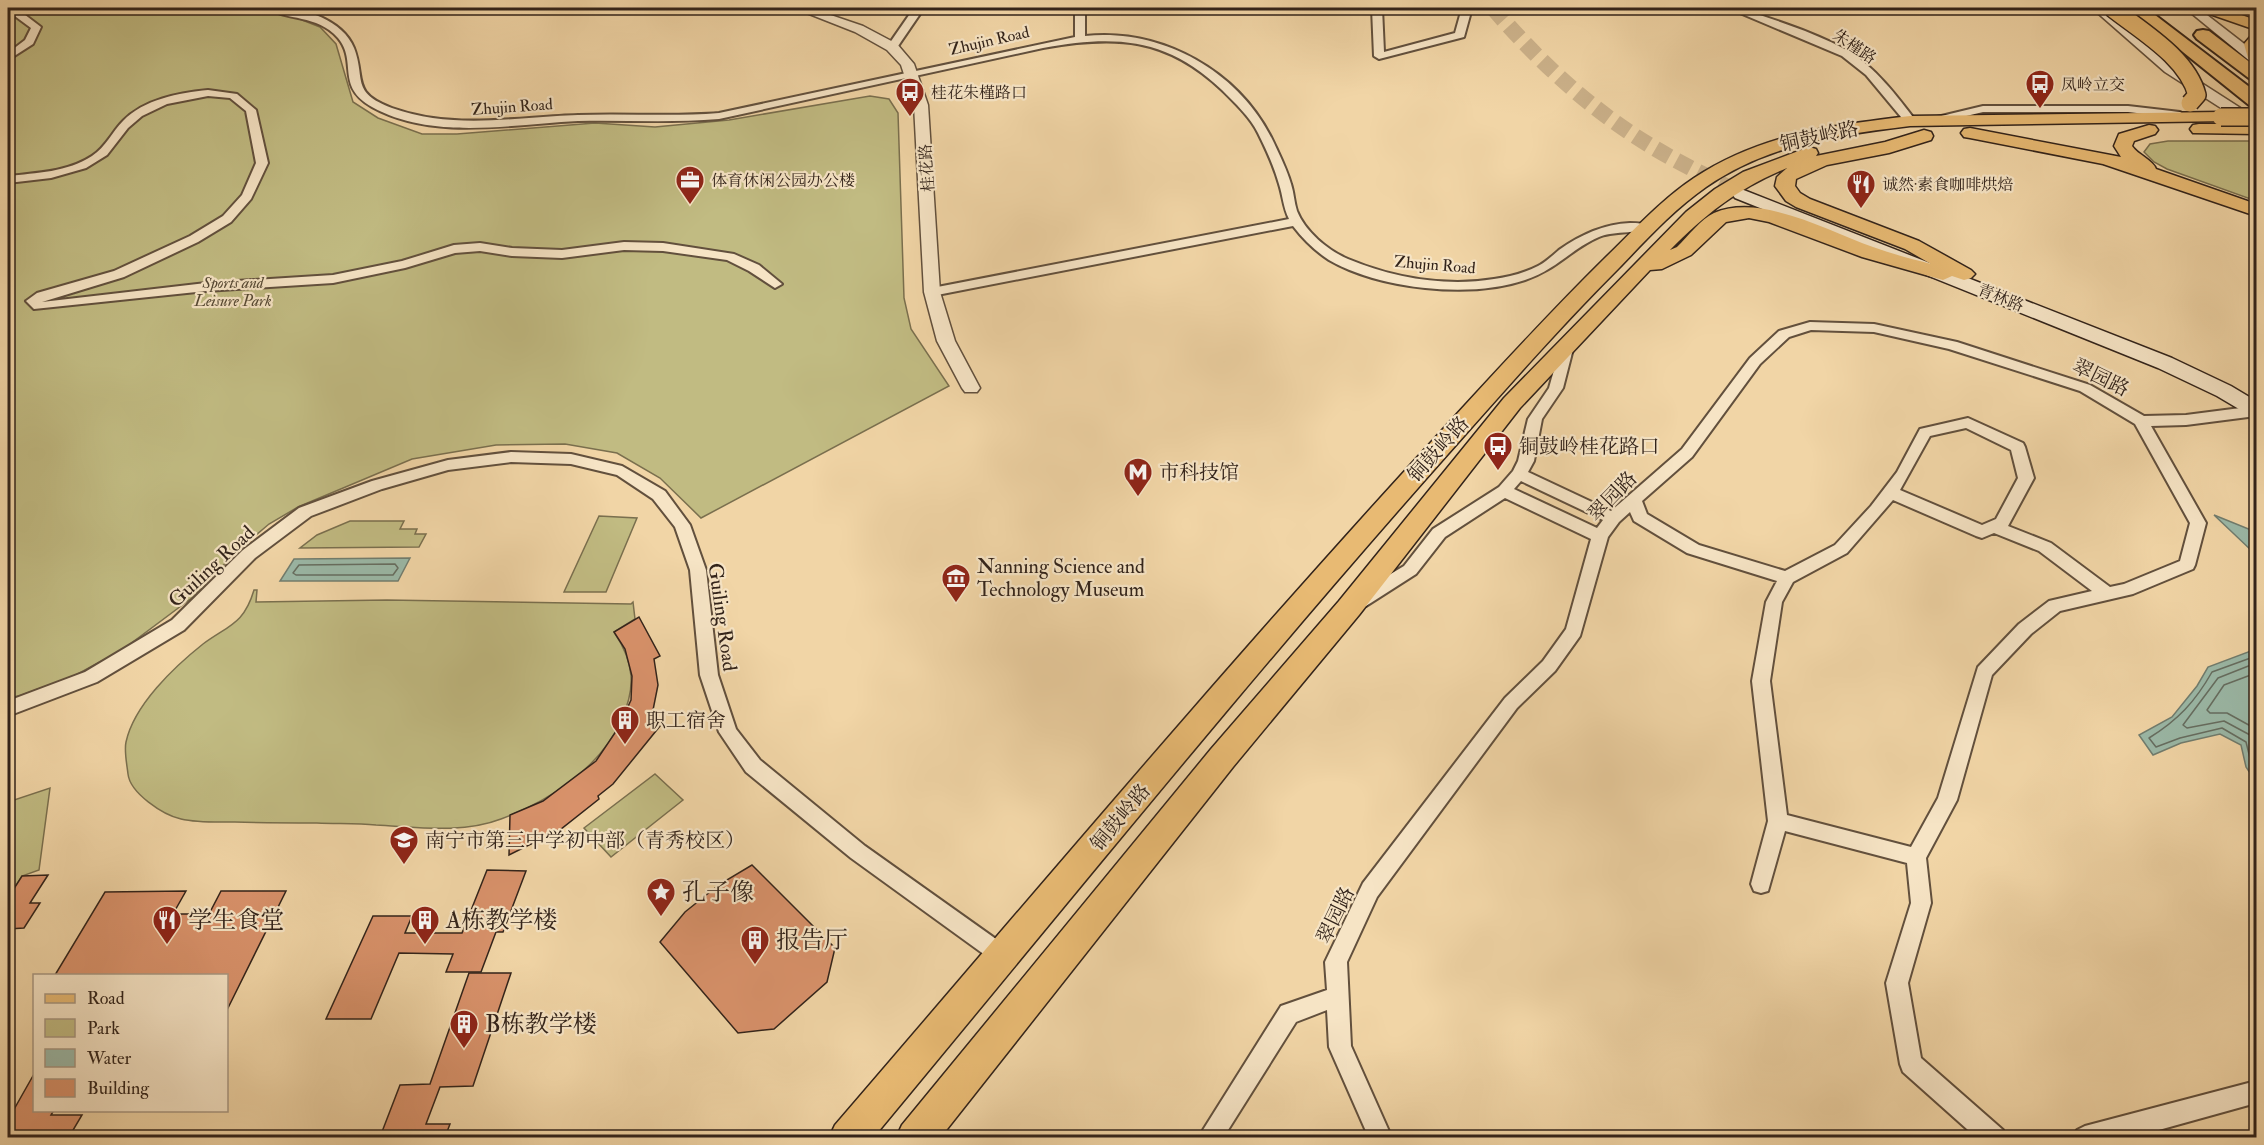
<svg xmlns="http://www.w3.org/2000/svg" width="2264" height="1145" viewBox="0 0 2264 1145" font-family="'IM FELL Double Pica','Noto Serif SC',serif">
<style>
.green{fill:#c1bb82;stroke:#7a6f4e;stroke-width:1.5}
.water{fill:#9bb9a8;stroke:#717d6f;stroke-width:1.5}
.lines{fill:none;stroke-linecap:round;stroke-linejoin:round}
.shore-far1{stroke:#666e61;stroke-width:1.5}
.shore{stroke:#666e61;stroke-width:2}
.building{fill:#d9926b;stroke:#32231a;stroke-width:1.5}
.secondary-tunnel{stroke:#cbb18a;stroke-width:16;stroke-dasharray:16 8;stroke-linecap:butt}
.minor-casing{stroke:#62503d;stroke-width:4}
.tertiary-casing{stroke:#62503d;stroke-width:3}
.secondary-casing{stroke:#32231a;stroke-width:3}
.primary-casing{stroke:#32231a;stroke-width:3}
.trunk-casing{stroke:#32231a;stroke-width:4}
.minor{fill:#f6e4c5;fill-rule:evenodd}
.tertiary{fill:#f6e4c5;fill-rule:evenodd}
.secondary{fill:#f6e4c5;fill-rule:evenodd}
.primary{fill:#e8ba73;fill-rule:evenodd}
.trunk{fill:#e8ba73;fill-rule:evenodd}
.primary-bridge-casing{stroke:#32231a;stroke-width:20;stroke-linecap:butt}
.primary-bridge{stroke:#e8ba73;stroke-width:17}
.labels{text-anchor:middle;stroke-width:4.5;stroke-linejoin:round;paint-order:stroke}
.far-street-label{font-size:16px;fill:#32231a;stroke:#f6e4c5}
.far-poi-label{font-size:16px;fill:#32231a;stroke:#f6e4c5;text-anchor:start}
.far-park-label{font-size:16px;font-style:italic;fill:#564934;stroke:#f6e4c5}
.street-label{font-size:20px;fill:#32231a;stroke:#f6e4c5}
.poi-label{font-size:20px;fill:#32231a;stroke:#f6e4c5;text-anchor:start}
.near-poi-label{font-size:24px;fill:#32231a;stroke:#f6e4c5;text-anchor:start}
</style>
<rect width="100%" height="100%" fill="#f1d5a6"/>
<filter id="stains"><feTurbulence type="fractalNoise" baseFrequency=".00333" numOctaves="4"/><feColorMatrix values="0 0 0 0 .2 0 0 0 0 .09 0 0 0 0 .02 0 0 0 .5 -.17"/></filter>
<radialGradient id="worn" r=".72"><stop offset=".6" stop-color="#630" stop-opacity="0"/><stop offset="1" stop-color="#630" stop-opacity=".3"/></radialGradient>
<g class="green">
<polygon points="8,8 250,8 292,16 320,27 336,44 353,102 378,118 422,134 457,134 595,123 655,127 729,120 870,96 889,99 898,113 904,298 911,329 949,386 701,518 660,478 617,453 565,444 496,445 412,459 298,507 269,524 235,553 193,597 122,650 74,676 19,696 8,698"/>
<polygon points="2168,141 2256,141 2256,201 2167,169 2154,162 2144,152 2150,144"/>
<polygon points="599,516 637,518 606,592 564,592"/>
<polygon points="350,521 404,521 400,529 417,529 415,534 426,534 419,547 300,548 317,535"/>
<path d="M254,590H257L256,602L387,600L631,604L633,602L635,619L614,632C635,663 636,688 621,721C599,769 549,801 501,819C462,834 417,827 376,825C356,823 336,824 317,823C290,823 262,823 235,822C218,822 198,823 181,819C163,815 130,793 128,774C127,765 124,751 126,742C134,705 174,667 203,644C229,625 244,624 254,590Z"/>
<polygon points="655,774 683,800 611,857 584,828"/>
<polygon points="50,788 39,870 22,876 8,898 8,802"/>
</g>
<g class="water">
<polygon points="2214,515 2256,532 2256,555 2253,552"/>
<polygon points="410,558 398,581 280,581 294,559"/>
<polygon points="2256,649 2256,782 2246,767 2241,745 2220,734 2181,743 2153,755 2139,735 2172,717 2197,686 2208,667"/>
</g>
<g class="lines">
<g class="shore-far1">
<polygon points="395,564 398,568 393,575 296,575 293,573 299,565"/>
<polyline points="2256,663 2218,678 2183,725 2187,728 2224,721 2250,735 2256,752"/>
<polyline points="2256,673 2224,685 2207,710 2210,713 2227,713 2256,729"/>
<path d="M2250,758L2246,742L2222,728L2180,738L2156,747L2149,738C2178,720 2195,702 2212,672L2256,656"/>
</g>
<polyline class="shore" points="2250,757 2256,771"/>
</g>
<g class="building">
<polygon points="639,617 660,656 654,659 658,685 650,725 660,726 613,784 598,796 599,799 561,829 509,855 510,815 543,801 596,761 617,730 631,700 632,676 625,649 614,632"/>
<polygon points="752,865 835,948 827,982 774,1029 738,1033 660,942 685,912 720,884"/>
<polygon points="487,870 526,871 503,932 496,932 481,972 446,972 453,954 399,953 371,1019 326,1019 373,916 412,916 405,933 462,933"/>
<polygon points="48,875 30,903 40,903 24,928 8,929 8,898 22,876"/>
<polygon points="186,891 173,914 209,914 221,891 286,891 226,1012 226,975 55,975 105,892"/>
<polygon points="469,973 511,973 473,1086 440,1087 426,1124 450,1124 445,1137 380,1137 400,1085 430,1084"/>
<polygon points="34,1074 34,1110 54,1110 51,1115 82,1115 69,1137 8,1137 8,1120"/>
</g>
<g class="lines">
<path class="secondary-tunnel" d="M1493,8C1540,63 1593,112 1656,149C1683,165 1713,179 1741,194"/>
<g class="minor-casing">
<g id="minor">
<polygon points="8,8 16,8 41,27 33,44 8,60 8,53 25,40 31,28 8,11"/>
<path d="M268,8C297,5 342,18 354,48C366,79 350,92 392,108C453,130 515,117 578,115C625,113 672,117 719,113L1075,37V8H1085V36C1162,28 1240,71 1274,143C1280,156 1287,170 1291,184C1294,193 1294,202 1297,211C1305,231 1327,250 1348,259C1393,278 1446,287 1494,279C1509,277 1524,273 1538,266C1546,262 1552,256 1559,250C1580,235 1604,224 1630,223C1637,223 1646,223 1651,228C1646,233 1612,231 1599,237C1571,249 1556,270 1525,280C1470,299 1379,289 1329,260C1315,251 1303,239 1293,226L932,296L925,292L927,289L1289,219C1283,207 1283,196 1279,184C1274,166 1266,149 1258,133C1250,117 1235,103 1222,90C1166,37 1115,35 1043,48L719,119C672,123 625,120 578,121C513,124 433,141 372,107C335,86 358,62 338,38C317,14 286,21 268,8Z"/>
<polygon points="914,8 924,8 896,49 888,49 887,47"/>
<polygon points="1372,8 1382,8 1384,52 1455,33 1462,8 1472,8 1464,37 1379,59 1374,56"/>
<path d="M1728,8H1740C1776,21 1815,32 1848,51C1875,67 1897,96 1916,121L1914,123H1906L1866,75L1842,56Z"/>
<path d="M208,90L237,94L256,110L268,163L251,199L231,222L198,242L124,277L42,302L206,283L333,275L402,261L454,245L480,243L512,248L562,250L624,242L663,243L734,254L759,265L782,284L775,288L749,271L727,260L663,251L624,250L562,258L512,256L480,251L455,253L405,268L333,283L206,291L34,309L26,301L37,293L114,271L190,236L223,216L242,195L256,163L246,111L230,98L208,96L167,104L142,116L128,128L107,155L86,168L51,178L8,183V176C36,173 68,172 92,156C106,147 112,132 123,121C144,99 179,93 208,90Z"/>
<polygon points="1983,106 2128,106 2180,112 2185,115 2180,118 2128,112 1983,112 1937,123 1931,120 1933,118"/>
<path d="M1810,322L1874,324L1957,342L2090,385L2144,416L2186,415L2256,406V416L2186,425L2151,426L2206,523L2195,565L2193,569L2133,594L2060,611L2031,634L1992,675L1957,800L1926,858L1931,903L1908,983L1921,1058L2003,1130L2006,1138H1977L1903,1072L1900,1064L1886,983L1911,903L1907,863L1785,831L1768,891L1761,893L1754,891L1751,884L1768,821L1752,681L1766,602L1777,581L1687,553L1634,521L1630,512L1619,522L1608,537L1580,636L1555,671L1517,708L1377,897L1347,962L1351,1046L1392,1138H1369L1329,1047L1327,1010L1296,1022L1223,1138H1198L1281,1006L1327,990L1325,962L1363,883L1505,698L1543,661L1566,629L1591,539L1505,498L1445,537L1416,574L1366,606L1360,607L1354,606L1352,601L1354,596L1404,566L1433,529L1499,487L1513,471L1518,461L1528,419L1549,388L1562,342L1567,341L1574,345L1563,388L1542,419L1534,461L1528,472L1611,511L1682,449L1750,358L1779,331ZM1811,330L1874,332L1949,349L2080,391L2135,424L2190,523L2180,561L2124,584L2110,587L2051,543L2008,526L2034,478L2025,447L2023,443L1968,418L1920,429L1897,472L1871,506L1835,545L1785,571L1699,545L1647,514L1642,501L1692,457L1760,364L1789,337ZM1966,428L2011,450L2018,478L1996,519L1982,525L1900,490L1930,436ZM1521,481L1603,520L1597,528L1514,489ZM1893,500L1976,536L1982,538L1994,533L2039,551L2092,591L2049,601L2019,624L1978,667L1938,798L1911,847L1787,815L1770,681L1782,602L1793,582L1847,553Z"/>
<polygon points="511,452 571,454 622,466 665,491 690,525 706,570 718,675 736,729 760,760 865,846 1010,949 1014,956 1010,963 1003,966 996,963 851,858 746,772 719,732 700,675 690,570 675,527 653,499 617,475 571,464 511,462 448,470 382,489 311,516 255,558 184,630 97,682 8,716 8,701 85,672 172,620 243,550 299,508 372,481 448,460"/>
<polygon points="2256,1081 2256,1103 2130,1138 2074,1138 2077,1130 2085,1126"/>
</g>
</g>
<g class="tertiary-casing">
<g id="tertiary">
<polygon points="794,8 810,8 863,26 897,44 914,64 928,105 940,292 955,341 980,388 977,392 965,392 962,388 937,341 924,292 914,105 901,65 887,50 855,32"/>
<polygon points="2092,8 2105,8 2175,66 2256,118 2256,127 2249,126 2165,72"/>
<polygon points="2185,8 2198,8 2256,53 2256,63 2251,62"/>
</g>
</g>
<g class="secondary-casing">
<polygon id="secondary" points="1741,189 2172,358 2231,386 2256,401 2256,417 2249,415 2217,396 2158,368 1735,198 1732,194 1735,190"/>
</g>
<g class="primary-casing">
<g id="primary">
<polygon points="2199,8 2221,8 2256,20 2256,30 2201,11"/>
<polygon points="2256,36 2256,63 2248,58 2244,44 2250,37"/>
<path d="M2221,112L2227,113L2230,117L2227,121L1910,126C1837,135 1768,144 1706,187C1673,210 1646,240 1619,268C1559,328 1504,391 1448,454C1250,677 1063,909 873,1138H829L835,1125C1033,895 1228,663 1433,440C1489,379 1545,317 1604,259C1633,231 1661,200 1694,178C1761,134 1833,125 1910,116Z"/>
<polygon points="2199,124 2256,124 2256,134 2193,133 2190,129 2193,125"/>
<path d="M2149,125L2155,126L2158,130L2155,134L2134,141L2132,146C2138,155 2153,160 2156,169L2256,204V216L2103,164L1970,138L1964,137L1961,133L1964,129L1970,128L2121,157L2114,146L2119,134Z"/>
<path d="M1924,130L1931,132L1933,136L1931,140L1889,153L1827,165L1796,179L1795,186L1800,193L1810,199L1919,241L1971,270L1975,274L1971,278L1964,280L1952,276L1943,280L1936,278L1862,257L1769,222L1749,218L1726,222L1691,255L1662,269L1650,270L1520,408L1359,615L1233,767L940,1138H896L902,1125L1211,749L1339,601L1504,398L1686,212L1715,189L1743,172L1809,147L1816,149L1818,153L1816,156L1885,142ZM1787,168L1777,177L1775,186L1786,201L1796,207L1905,249L1931,264C1912,259 1892,254 1873,247C1828,231 1761,193 1714,213C1701,219 1688,236 1677,247L1670,250C1707,213 1738,188 1787,168Z"/>
</g>
</g>
<g class="trunk-casing">
<g id="trunk">
<polygon points="2128,8 2146,8 2256,92 2256,106 2249,105"/>
<polygon points="2203,30 2209,31 2256,67 2256,80 2250,79 2197,39 2194,35 2197,31"/>
</g>
</g>
<use href="#minor" class="minor"/>
<use href="#tertiary" class="tertiary"/>
<use href="#secondary" class="secondary"/>
<use href="#primary" class="primary"/>
<use href="#trunk" class="trunk"/>
<g class="primary-bridge-casing">
<g id="primary-bridge">
<path d="M2112,8C2141,31 2187,57 2197,95L2190,103"/>
<polyline points="2221,117 2256,117"/>
</g>
</g>
<use href="#primary-bridge" class="primary-bridge"/>
</g>
<defs>
<g id="bus-pin" transform="scale(1.5)"><path d="M0 17L-7.5 6A9.5 9.5 0 1 1 7.5 6Z" fill="#8f2418" stroke="#f6e4c5"/><path d="M-5-6H5V4H4V6H2V4H-2V6H-4V4H-5ZM-3.5-4V0h7V-4ZM-3.5 1.2v1.5H-2V1.2ZM2 1.2v1.5H3.5V1.2Z" fill="#fff"/></g>
<g id="office-pin" transform="scale(1.5)"><path d="M0 17L-7.5 6A9.5 9.5 0 1 1 7.5 6Z" fill="#8f2418" stroke="#f6e4c5"/><path d="M-6-3h4V-5.5h4V-3h4V5H-6ZM-1-4.5V-3h2v-1.5ZM-6 0V1H6V0Z" fill="#fff"/></g>
<g id="restaurant-pin" transform="scale(1.5)"><path d="M0 17L-7.5 6A9.5 9.5 0 1 1 7.5 6Z" fill="#8f2418" stroke="#f6e4c5"/><path d="M-5-6h1v4h1v-4h1v4h1v-4h1v5L-1.5 .5V6h-2V.5L-5-1ZM5-6V6H3V1.5H1.5Q1.5-4 5-6Z" fill="#fff"/></g>
<g id="metro-pin" transform="scale(1.5)"><path d="M0 17L-7.5 6A9.5 9.5 0 1 1 7.5 6Z" fill="#8f2418" stroke="#f6e4c5"/><path d="M-5.5 5V-5H-3L0 0L3-5H5.5V5H3V-.5L0 4L-3-.5V5Z" fill="#fff"/></g>
<g id="museum-pin" transform="scale(1.5)"><path d="M0 17L-7.5 6A9.5 9.5 0 1 1 7.5 6Z" fill="#8f2418" stroke="#f6e4c5"/><path d="M0-6L6-3V-2H-6V-3ZM-5-1h2V3h-2ZM-1-1h2V3h-2ZM3-1h2V3H3ZM-6 4H6V6H-6Z" fill="#fff"/></g>
<g id="building-pin" transform="scale(1.5)"><path d="M0 17L-7.5 6A9.5 9.5 0 1 1 7.5 6Z" fill="#8f2418" stroke="#f6e4c5"/><path d="M-4-6H4V6H1V3H-1V6H-4ZM-2.5-4.3h1.7v1.8h-1.7ZM.8-4.3h1.7v1.8H.8ZM-2.5-1h1.7V.8h-1.7ZM.8-1h1.7V.8H.8Z" fill="#fff"/></g>
<g id="school-pin" transform="scale(1.5)"><path d="M0 17L-7.5 6A9.5 9.5 0 1 1 7.5 6Z" fill="#8f2418" stroke="#f6e4c5"/><path d="M0-5L7-2L0 1L-7-2ZM-4 1L0 2.5L4 1V4Q0 6-4 4Z" fill="#fff"/></g>
<g id="sight-pin" transform="scale(1.5)"><path d="M0 17L-7.5 6A9.5 9.5 0 1 1 7.5 6Z" fill="#8f2418" stroke="#f6e4c5"/><path d="M0-6L1.8-2.2L6-1.7L2.9 1.2L3.7 5.4L0 3.3L-3.7 5.4L-2.9 1.2L-6-1.7L-1.8-2.2Z" fill="#fff"/></g>
</defs>
<g fill-rule="evenodd">
<use href="#bus-pin" x="2040" y="84"/>
<use href="#bus-pin" x="910" y="92"/>
<use href="#office-pin" x="690" y="180"/>
<use href="#restaurant-pin" x="1861" y="184"/>
<use href="#bus-pin" x="1498" y="446"/>
<use href="#metro-pin" x="1138" y="472"/>
<use href="#museum-pin" x="956" y="578"/>
<use href="#building-pin" x="625" y="720"/>
<use href="#school-pin" x="404" y="840"/>
<use href="#sight-pin" x="661" y="892"/>
<use href="#restaurant-pin" x="167" y="920"/>
<use href="#building-pin" x="425" y="920"/>
<use href="#building-pin" x="755" y="940"/>
<use href="#building-pin" x="464" y="1024"/>
</g>
<g class="labels">
<g class="far-street-label">
<text transform="translate(989 40) rotate(-13)" y="6">Zhujin Road</text>
<text transform="translate(1855 46) rotate(34)" y="6">朱槿路</text>
<text transform="translate(512 106) rotate(-4)" y="6">Zhujin Road</text>
<text transform="translate(926 168) rotate(-94)" y="6">桂花路</text>
<text transform="translate(1435 264) rotate(5)" y="6">Zhujin Road</text>
<text transform="translate(2001 297) rotate(22)" y="6">青林路</text>
</g>
<g class="far-poi-label">
<text x="2061" y="90">凤岭立交</text>
<text x="931" y="98">桂花朱槿路口</text>
<text x="711" y="186">体育休闲公园办公楼</text>
<text x="1882" y="190">诚然·素食咖啡烘焙</text>
</g>
<g class="far-park-label">
<text x="233" y="288">Sports and<tspan x="233" dy="18">Leisure Park</tspan></text>
</g>
<g class="street-label">
<text transform="translate(1819 136) rotate(-12)" y="7">铜鼓岭路</text>
<text transform="translate(2101 377) rotate(26)" y="7">翠园路</text>
<text transform="translate(1438 449) rotate(-48)" y="7">铜鼓岭路</text>
<text transform="translate(1612 496) rotate(-46)" y="7">翠园路</text>
<text transform="translate(211 566) rotate(-43)" y="7">Guiling Road</text>
<text transform="translate(723 617) rotate(82)" y="7">Guiling Road</text>
<text transform="translate(1120 817) rotate(-50)" y="7">铜鼓岭路</text>
<text transform="translate(1335 915) rotate(-64)" y="7">翠园路</text>
</g>
<g class="poi-label">
<text x="1519" y="453">铜鼓岭桂花路口</text>
<text x="1159" y="479">市科技馆</text>
<text x="977" y="573">Nanning Science and<tspan x="977" dy="23">Technology Museum</tspan></text>
<text x="646" y="727">职工宿舍</text>
<text x="425" y="847">南宁市第三中学初中部（青秀校区）</text>
</g>
<g class="near-poi-label">
<text x="682" y="900">孔子像</text>
<text x="188" y="928">学生食堂</text>
<text x="446" y="928">A栋教学楼</text>
<text x="776" y="948">报告厅</text>
<text x="485" y="1032">B栋教学楼</text>
</g>
</g>
<rect width="2264" height="1145" fill="none" stroke="#f1d5a6" stroke-width="30"/>
<rect x="9" y="9" width="2246" height="1127" fill="none" stroke="#32231a" stroke-width="3"/>
<rect x="15" y="15" width="2234" height="1115" fill="none" stroke="#32231a" stroke-width="1.5"/>
<rect x="33" y="974" width="195" height="138" fill="#f6e4c5" stroke="#a89781" stroke-width="1.5"/>
<rect x="45" y="994" width="30" height="9" fill="#e8ba73" stroke="#a89781" stroke-width="1.5"/>
<text x="87" y="1004" font-size="18" fill="#32231a">Road</text>
<rect x="45" y="1019" width="30" height="18" fill="#c1bb82" stroke="#a89781" stroke-width="1.5"/>
<text x="87" y="1034" font-size="18" fill="#32231a">Park</text>
<rect x="45" y="1049" width="30" height="18" fill="#9bb9a8" stroke="#a89781" stroke-width="1.5"/>
<text x="87" y="1064" font-size="18" fill="#32231a">Water</text>
<rect x="45" y="1079" width="30" height="18" fill="#d9926b" stroke="#a89781" stroke-width="1.5"/>
<text x="87" y="1094" font-size="18" fill="#32231a">Building</text>
<rect width="100%" height="100%" filter="url(#stains)"/>
<rect width="100%" height="100%" fill="url(#worn)"/>
</svg>
